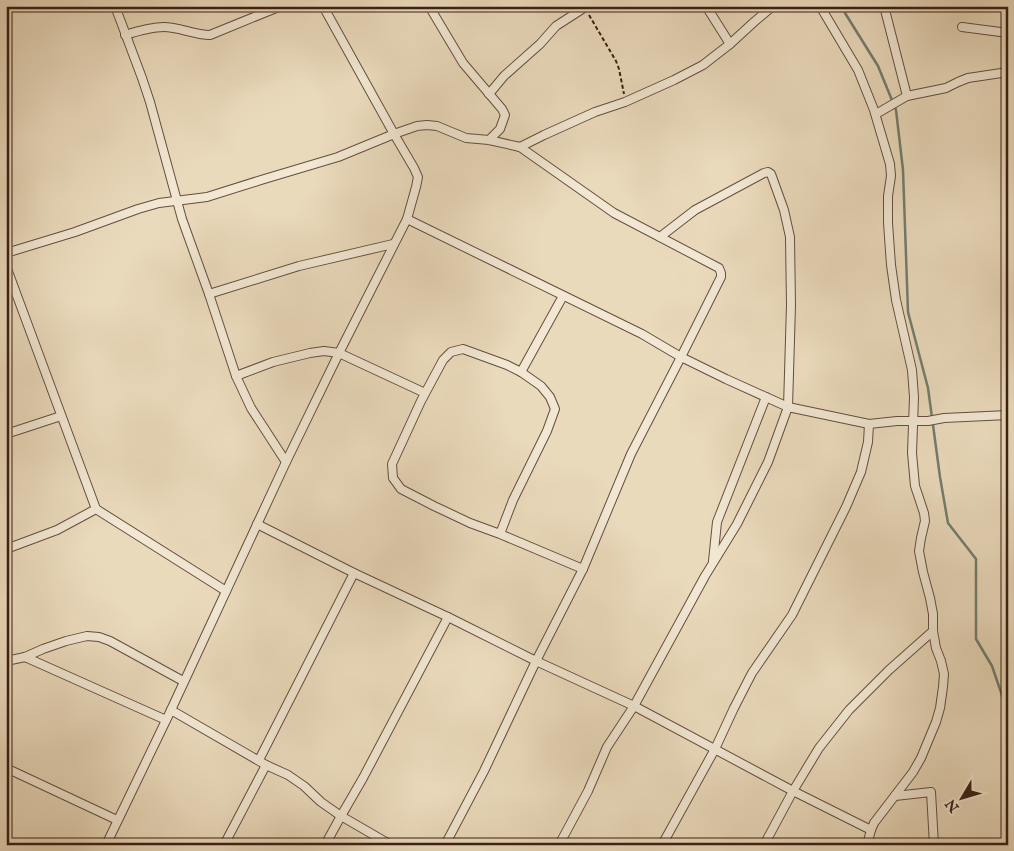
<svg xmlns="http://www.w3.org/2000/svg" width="1014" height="851" viewBox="0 0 1014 851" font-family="'IM FELL English',serif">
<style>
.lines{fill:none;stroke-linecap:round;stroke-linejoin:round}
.stream{stroke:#727d70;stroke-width:2.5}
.street-casing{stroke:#654e3e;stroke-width:10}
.path{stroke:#391f14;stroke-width:2;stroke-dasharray:4 2.5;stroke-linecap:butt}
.street{stroke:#f1e7d3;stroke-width:8}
</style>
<rect width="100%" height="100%" fill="#eadabc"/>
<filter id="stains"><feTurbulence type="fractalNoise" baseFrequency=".004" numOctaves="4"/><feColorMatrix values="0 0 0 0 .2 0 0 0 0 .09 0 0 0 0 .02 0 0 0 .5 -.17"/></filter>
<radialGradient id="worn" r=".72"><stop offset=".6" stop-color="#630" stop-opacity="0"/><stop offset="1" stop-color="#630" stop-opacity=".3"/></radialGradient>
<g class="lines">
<polyline class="stream" points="843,6 845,13 878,66 896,110 903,170 908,312 928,388 940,477 948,523 976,559 976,639 992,666 1008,713"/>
<g class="street-casing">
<g id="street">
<polyline points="115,6 142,78 150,102 182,219 209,294 236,376 251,408 286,462"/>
<polyline points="323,6 394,134 414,168 418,177 416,187 407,219"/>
<polyline points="429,6 463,63 502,109 505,115 500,129 489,140"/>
<polyline points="706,6 730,44"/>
<polyline points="820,6 858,70 874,110 890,164 891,176 888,196 888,223 891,265 896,300 912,370 914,397 912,453 915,486 924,513 925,521 921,538 919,551 923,572 930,598 933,614 933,631 936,648 941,661 944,674 943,687 940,708 936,722 921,758 913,772 874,823 871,830"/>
<polyline points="884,6 907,96"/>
<polyline points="962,27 1008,33"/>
<path d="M125,35C138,31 151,27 164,27C179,27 194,35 210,35L281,6"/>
<polyline points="489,94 504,76 540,44 556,26 587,6"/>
<polyline points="876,114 907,96 946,88 958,82 968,78 1008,72"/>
<polyline points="520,147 544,135 595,112 625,102 674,80 703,65 730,44 754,22 773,6"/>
<polyline points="6,253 75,232 138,209 159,203 207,197 261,180 338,157 394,134 417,126 427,125 437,126 466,138 489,140 520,147 614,213 719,268 721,273 721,277 681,357 631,454 583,569 536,661 484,771 445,845"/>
<polyline points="6,266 96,509 226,591"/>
<polyline points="209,294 299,266 393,244"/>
<polyline points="521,372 563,296"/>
<polyline points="236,376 273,362 310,353 324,351 339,353 425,393"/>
<polyline points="6,434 61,416"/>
<polyline points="257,524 354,573 448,617 536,661 634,706 793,791 871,830 867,845"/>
<polyline points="500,534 513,500 547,431 555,409 550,397 541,386 521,372 507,365 463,349 451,352 443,360 421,401 392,464 393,478 401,489 434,506 470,523 500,534 583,569"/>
<polyline points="6,549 57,530 96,509"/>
<polyline points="713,561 717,522 766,397"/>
<polyline points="25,657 166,720"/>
<polyline points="6,661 25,657 43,649 66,641 87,636 99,637 110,641 183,681"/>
<polyline points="171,710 266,765 288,775 304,786 321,802 341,816 391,845"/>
<polyline points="259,760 354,573"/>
<polyline points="6,768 117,820"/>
<polyline points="895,796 931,792 934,845"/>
<polyline points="106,845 171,710 286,462 339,353 407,219 642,334 681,357 726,379 788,407 869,424 897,421 928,421 944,418 1008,415"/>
<polyline points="224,845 266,765"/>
<polyline points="325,845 341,816 363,778 448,617"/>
<polyline points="559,845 588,791 607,747 634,706 705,576 737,524 768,462 788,407 791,305 790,237 784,210 771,174 768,172 764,173 695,210 660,237"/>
<polyline points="662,845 715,749 734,708 752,673 792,615 846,507 861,472 868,442 869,424"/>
<polyline points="764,845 793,791 819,748 849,710 889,670 933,631"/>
</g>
</g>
<polyline class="path" points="589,15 616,61 619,69 624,94"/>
<use href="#street" class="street"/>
</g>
<rect width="1014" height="851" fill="none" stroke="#eadabc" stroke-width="25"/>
<rect x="8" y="8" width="999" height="836" fill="none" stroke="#391f14" stroke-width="2.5"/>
<rect x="12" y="12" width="989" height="826" fill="none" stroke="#391f14"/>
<g transform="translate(962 798) rotate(232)" stroke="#f1e7d3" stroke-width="4" paint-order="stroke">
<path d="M0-4L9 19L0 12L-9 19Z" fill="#391f14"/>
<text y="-8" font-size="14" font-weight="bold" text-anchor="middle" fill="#391f14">N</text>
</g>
<rect width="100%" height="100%" filter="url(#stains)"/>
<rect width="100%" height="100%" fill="url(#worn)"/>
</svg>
